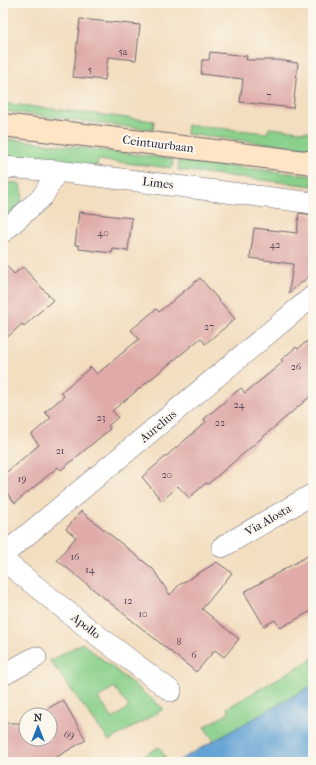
<svg xmlns="http://www.w3.org/2000/svg" width="316" height="765" viewBox="0 0 316 765" font-family="'IM FELL French Canon',serif">
<style>
.green{fill:#8ad08b;stroke:#567963;fill-rule:evenodd}
.water{fill:#62a2d4;stroke:#426288}
.building{fill:#dfaaa8}
.lines{fill:none;stroke-linecap:round;stroke-linejoin:round}
.street-casing{stroke:#6b646a;stroke-width:22}
.secondary-casing{stroke:#6b646a;stroke-width:24}
.street{stroke:#fff;stroke-width:21}
.secondary{stroke:#fde5c5;stroke-width:22}
.labels{text-anchor:middle;stroke-width:4;stroke-linejoin:round;paint-order:stroke}
.number-label{font-size:10px;fill:#514456}
.street-label{font-size:12px;fill:#22223b;stroke:#fbf7ec}
</style>
<rect width="100%" height="100%" fill="#fbf7ec"/>
<filter id="ink" filterUnits="userSpaceOnUse"><feTurbulence type="fractalNoise" baseFrequency=".025" numOctaves="2"/><feDisplacementMap in="SourceGraphic" scale="8" xChannelSelector="R" yChannelSelector="G"/><feConvolveMatrix kernelMatrix="1 2 1 2 8 2 1 2 1" color-interpolation-filters="sRGB"/></filter>
<filter id="wash" filterUnits="userSpaceOnUse"><feTurbulence type="fractalNoise" baseFrequency=".012" numOctaves="4" result="noise"/><feDisplacementMap in="SourceGraphic" scale="16" xChannelSelector="R" yChannelSelector="G"/><feGaussianBlur stdDeviation="0.9" result="paint"/><feColorMatrix in="noise" values="0 0 0 0 0 0 0 0 0 0 0 0 0 0 0 0 0 1.4 0 .05"/><feComposite in="paint" operator="in"/></filter>
<g filter="url(#wash)">
<rect width="100%" height="100%" fill="#f3dec0"/>
<g class="green">
<polygon points="3,103 154,121 153,130 3,111"/>
<polygon points="187,125 267,133 269,128 313,132 313,149 186,134"/>
<polygon points="3,138 173,159 172,168 98,160 97,167 3,155"/>
<polygon points="179,160 313,176 313,186 178,170"/>
<path d="M3,182L19,183C29,202 15,211 3,222Z"/>
<path d="M82,643L164,709L109,741L50,661ZM114,687L129,707L113,719L98,698Z"/>
<polygon points="313,658 313,685 214,741 204,727 229,713 227,708"/>
<polygon points="159,747 168,762 133,762"/>
</g>
<g class="water">
<polygon points="259,3 313,3 313,11"/>
<polygon points="313,685 313,762 176,762"/>
</g>
<g id="blocks">
<g class="building">
<polygon points="80,19 140,25 136,60 108,57 105,80 73,77"/>
<polygon points="210,52 247,56 246,60 277,60 298,63 293,108 240,102 243,79 201,74 202,60 209,60"/>
<polygon points="79,212 132,218 128,251 113,249 112,253 79,249 79,245 75,245"/>
<polygon points="299,213 313,215 313,273 289,293 293,264 250,258 254,228 297,233"/>
<polygon points="3,262 14,274 23,267 53,300 24,326 22,324 3,341"/>
<polygon points="200,278 235,319 205,344 201,338 112,411 118,417 108,426 110,429 61,470 58,467 15,503 3,489 3,475 39,445 31,435 51,418 45,412 64,396 61,392 91,367 97,374 139,339 131,330 156,309 159,312"/>
<polygon points="313,336 313,394 208,484 206,483 189,498 178,486 162,501 142,477 206,422 204,419 241,388 245,393 283,362 281,360 296,347 298,349"/>
<polygon points="81,511 153,569 170,595 179,585 217,562 232,573 202,609 239,639 224,657 215,650 196,672 57,560 76,537 66,529"/>
<polygon points="313,553 313,610 280,628 275,620 264,626 244,592"/>
<polygon points="63,700 86,740 48,762 3,762 3,723 26,723 26,739 50,739 50,715 36,715"/>
</g>
</g>
</g>
<g filter="url(#ink)">
<use href="#blocks" fill-opacity="0" stroke="#6b646a" stroke-width="1"/>
<g class="lines">
<g class="street-casing">
<g id="street">
<polyline points="3,167 57,171 313,203"/>
<polyline points="3,232 43,196 57,171"/>
<polyline points="222,547 313,494"/>
<polyline points="3,555 313,296"/>
<polyline points="3,560 89,629 171,691"/>
<polyline points="3,675 36,657"/>
</g>
</g>
<g class="secondary-casing">
<polyline id="secondary" points="3,125 313,163"/>
</g>
<use href="#street" class="street"/>
<use href="#secondary" class="secondary"/>
</g>
</g>
<g class="labels">
<g class="number-label">
<text x="123" y="55">5a</text>
<text x="90" y="73">5</text>
<text x="269" y="99">7</text>
<text x="103" y="236">40</text>
<text x="275" y="248">42</text>
<text x="209" y="330">27</text>
<text x="296" y="370">26</text>
<text x="239" y="408">24</text>
<text x="101" y="421">23</text>
<text x="220" y="426">22</text>
<text x="60" y="454">21</text>
<text x="167" y="478">20</text>
<text x="22" y="482">19</text>
<text x="75" y="560">16</text>
<text x="90" y="573">14</text>
<text x="128" y="604">12</text>
<text x="143" y="617">10</text>
<text x="179" y="645">8</text>
<text x="194" y="658">6</text>
<text x="69" y="738">69</text>
</g>
<g class="street-label">
<text transform="translate(158 144) rotate(7)" y="4">Ceintuurbaan</text>
<text transform="translate(158 183) rotate(7)" y="4">Limes</text>
<text transform="translate(158 426) rotate(-40)" y="4">Aurelius</text>
<text transform="translate(268 520) rotate(-30)" y="4">Via Alosta</text>
<text transform="translate(86 626) rotate(38)" y="4">Apollo</text>
</g>
</g>
<rect width="316" height="765" fill="none" stroke="#fbf7ec" stroke-width="16"/>
<g transform="translate(38 727)"><circle r="19" fill="#fbf7ec" stroke="#a4a2a5"/>
<path d="M0-3L7 15L0 10L-7 15Z" fill="#1f6fb2"/>
<text y="-6" font-size="11" font-weight="bold" text-anchor="middle" fill="#22223b">N</text>
</g>
</svg>
